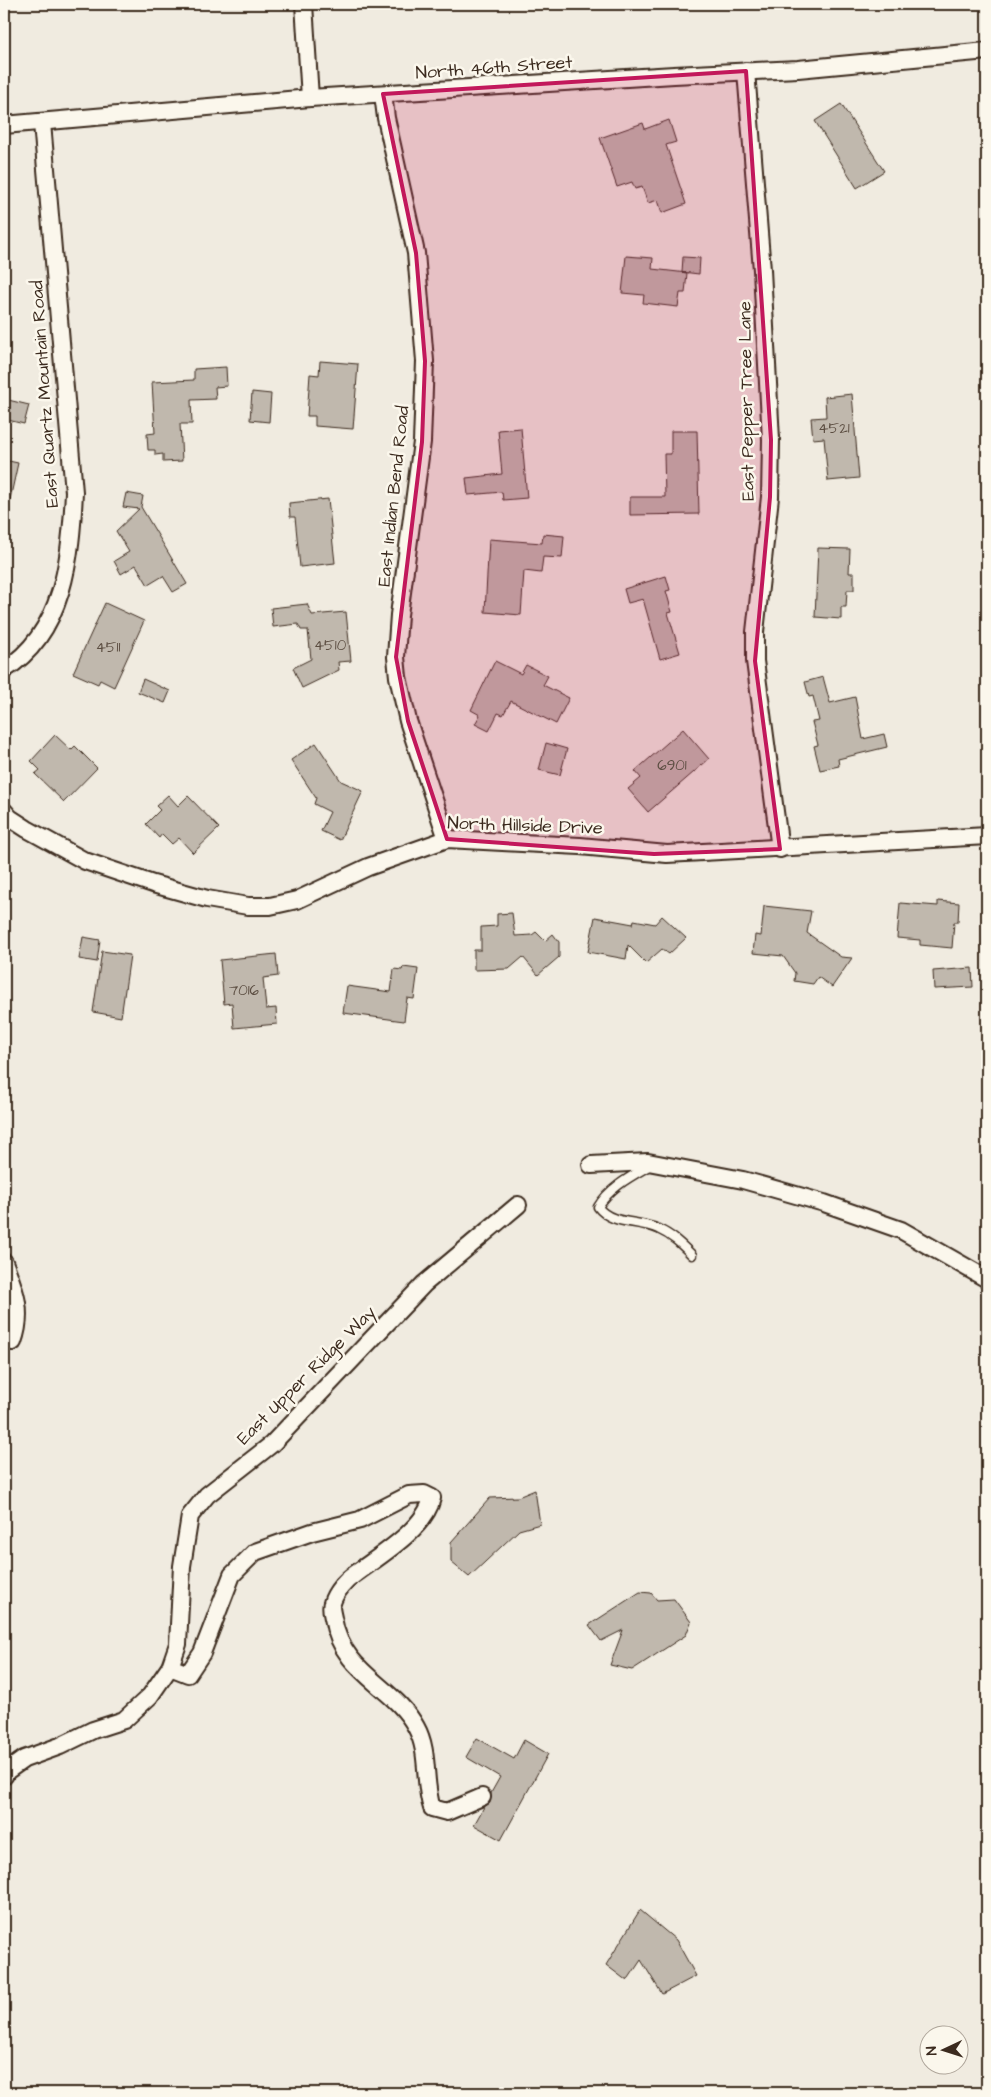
<svg xmlns="http://www.w3.org/2000/svg" width="991" height="2097" viewBox="0 0 991 2097" font-family="'Architects Daughter',sans-serif">
<style>
.building{fill:#c0b8ad;stroke:#3b2a1e}
.lines{fill:none;stroke-linecap:round;stroke-linejoin:round}
.service-casing{stroke:#3b2a1e;stroke-width:11}
.minor-casing{stroke:#3b2a1e;stroke-width:20}
.service{stroke:#fbf7ec;stroke-width:8}
.minor{stroke:#fbf7ec;stroke-width:16}
.marked{fill:#c2185b;fill-opacity:0.2;stroke:#c2185b;stroke-width:4;stroke-linejoin:round}
.labels{text-anchor:middle;stroke-width:5;stroke-linejoin:round;paint-order:stroke}
.number-label{font-size:15px;fill:#5c4e42}
.street-label{font-size:18px;fill:#3b2a1e;stroke:#fbf7ec}
</style>
<rect width="100%" height="100%" fill="#f0ebe0"/>
<filter id="ink" filterUnits="userSpaceOnUse"><feTurbulence type="fractalNoise" baseFrequency=".02" numOctaves="2"/><feDisplacementMap in="SourceGraphic" scale="10" xChannelSelector="R" yChannelSelector="G"/><feConvolveMatrix kernelMatrix="1 2 1 2 8 2 1 2 1" color-interpolation-filters="sRGB"/></filter>
<g filter="url(#ink)">
<g class="building">
<polygon points="841,104 884,171 857,188 815,121"/>
<polygon points="669,120 676,142 666,145 686,204 662,213 658,200 648,203 642,187 635,189 632,182 617,187 600,138 643,123 645,129"/>
<polygon points="626,256 653,258 652,269 687,273 685,293 680,293 678,307 643,303 644,295 622,293"/>
<polygon points="683,257 700,258 699,274 682,272"/>
<polygon points="320,361 358,364 353,429 315,426 315,416 307,416 310,374 319,375"/>
<polygon points="226,367 227,386 215,387 216,399 191,400 192,424 180,424 182,461 163,462 163,454 155,455 155,450 148,450 147,434 155,433 152,382 194,380 194,369"/>
<polygon points="252,392 271,394 269,422 250,420"/>
<polygon points="852,394 859,478 828,481 824,438 813,439 811,418 826,417 825,397"/>
<polygon points="4,399 29,405 24,424 4,419"/>
<polygon points="521,428 527,498 503,500 502,492 468,495 466,478 502,474 498,430"/>
<polygon points="671,431 697,431 699,514 630,515 630,497 665,497 664,454 671,454"/>
<polygon points="4,460 18,463 9,504 4,503"/>
<polygon points="126,493 143,496 141,507 187,584 173,592 163,576 148,585 136,565 121,574 114,561 129,552 116,531 139,509 123,507"/>
<polygon points="328,499 335,563 300,567 295,517 290,517 289,503"/>
<polygon points="543,534 564,536 562,558 543,557 541,573 524,571 521,615 485,612 489,539 542,543"/>
<polygon points="818,548 850,549 849,573 854,573 854,590 847,590 846,607 841,607 841,619 815,617"/>
<polygon points="666,576 670,590 666,591 672,612 668,613 680,653 660,659 643,599 628,603 624,589"/>
<polygon points="105,603 144,621 114,687 100,680 98,684 73,673"/>
<polygon points="307,604 312,615 346,612 351,661 338,662 339,670 302,688 293,668 311,659 308,630 301,630 298,624 273,627 271,608"/>
<polygon points="495,661 521,674 526,665 548,676 543,685 569,698 556,724 511,701 503,715 498,713 489,731 475,724 480,715 471,710"/>
<polygon points="823,677 830,703 855,697 863,739 884,734 887,747 838,759 839,766 820,770 814,746 818,745 812,722 819,721 813,696 809,697 805,682"/>
<polygon points="143,679 170,691 165,703 138,692"/>
<polygon points="683,729 709,759 648,812 628,789 641,778 635,771"/>
<polygon points="55,735 71,750 75,746 97,768 64,802 35,774 40,770 31,761"/>
<polygon points="316,743 341,781 363,791 340,840 321,831 330,812 314,804 316,798 291,760"/>
<polygon points="546,743 567,749 560,775 539,770"/>
<polygon points="168,795 178,806 188,796 219,828 193,853 179,838 172,844 162,834 159,838 146,824 160,810 156,806"/>
<polygon points="938,901 959,903 958,922 954,922 952,948 920,945 920,940 897,938 900,903 938,906"/>
<polygon points="764,906 811,911 807,933 841,957 852,958 832,987 818,977 813,984 794,981 795,973 783,956 753,953 755,935 761,936"/>
<polygon points="512,913 515,936 532,935 536,932 545,941 553,934 559,942 559,957 538,975 523,957 509,969 474,970 474,950 481,950 481,927 497,926 497,914"/>
<polygon points="662,916 686,938 669,954 662,949 646,963 628,945 626,959 588,952 595,917 633,924 634,920 655,924"/>
<polygon points="83,937 100,940 97,962 79,959"/>
<polygon points="102,951 130,955 121,1017 93,1012"/>
<polygon points="276,954 278,976 263,978 266,1009 276,1008 277,1024 234,1028 232,1003 224,1004 220,960"/>
<polygon points="403,967 418,969 414,999 407,998 404,1021 343,1013 347,986 391,992 394,969 402,970"/>
<polygon points="972,968 973,987 934,989 933,971"/>
<polygon points="535,1490 540,1524 519,1530 469,1577 451,1562 451,1542 490,1498 518,1497"/>
<polygon points="640,1592 651,1593 657,1600 674,1599 691,1622 686,1635 632,1670 610,1665 623,1630 601,1641 589,1625"/>
<polygon points="477,1738 514,1759 524,1740 548,1754 501,1840 474,1825 484,1807 490,1803 491,1793 500,1777 466,1757"/>
<polygon points="640,1910 676,1940 696,1976 662,1994 641,1960 627,1981 606,1965"/>
</g>
<g class="lines">
<g class="service-casing">
<path id="service" d="M649,1166C630,1177 609,1188 598,1207C611,1225 639,1220 658,1229C672,1235 682,1245 692,1255"/>
</g>
<g class="minor-casing">
<g id="minor">
<polyline points="304,4 310,98"/>
<polyline points="746,71 762,270 771,440 770,497 755,632 755,661 780,849"/>
<polyline points="383,94 386,118 416,253 425,361 422,442 399,615 396,657 398,677 408,721 447,839"/>
<polyline points="4,125 310,98 674,75 798,69 987,51"/>
<path d="M4,670C64,633 71,557 74,492L42,123"/>
<polyline points="4,811 10,818 27,829 85,861 153,884 207,899 248,906 270,906 297,900 368,867 447,839 580,846 667,854 987,836"/>
<polyline points="591,1165 648,1162 743,1180 824,1203 901,1230 987,1279"/>
<path d="M4,1262C15,1290 24,1312 13,1342"/>
<path d="M170,1667L188,1674L202,1653L232,1575L255,1552L312,1532L360,1520L409,1495L424,1494L432,1498C425,1529 379,1556 355,1574C346,1580 335,1592 332,1603C330,1607 332,1613 333,1618C342,1674 394,1685 416,1727C430,1752 423,1782 432,1808L447,1812L482,1797"/>
<polyline points="4,1776 7,1771 24,1759 60,1746 93,1730 124,1720 150,1696 170,1667 178,1644 182,1566 190,1516 207,1495 272,1444 424,1284 518,1205"/>
</g>
</g>
<use href="#service" class="service"/>
<use href="#minor" class="minor"/>
</g>
</g>
<path class="marked" d="M746,71L771,440L770,497L755,661L780,849L654,854L447,839L408,721L396,657L422,442L425,361L416,253L383,94Z"/>
<g class="labels">
<g class="number-label">
<text x="834" y="433">4521</text>
<text x="330" y="650">4510</text>
<text x="108" y="652">4511</text>
<text x="672" y="770">6901</text>
<text x="244" y="995">7016</text>
</g>
<g class="street-label">
<text transform="translate(494 67) rotate(-4)" y="6">North 46th Street</text>
<text transform="translate(44 394) rotate(-94)" y="6">East Quartz Mountain Road</text>
<text transform="translate(746 401) rotate(-91)" y="6">East Pepper Tree Lane</text>
<text transform="translate(393 496) rotate(-84)" y="6">East Indian Bend Road</text>
<text transform="translate(525 825) rotate(2)" y="6">North Hillside Drive</text>
<text transform="translate(306 1375) rotate(-45)" y="6">East Upper Ridge Way</text>
</g>
</g>
<rect width="991" height="2097" fill="none" stroke="#fbf7ec" stroke-width="20"/>
<rect x="10" y="10" width="971" height="2077" fill="none" stroke="#3b2a1e" stroke-width="2" filter="url(#ink)"/>
<g transform="translate(944 2050) rotate(266)"><circle r="24" fill="#fbf7ec" stroke="#aea59a"/>
<path d="M0-4L9 19L0 12L-9 19Z" fill="#3b2a1e"/>
<text y="-8" font-size="14" font-weight="bold" text-anchor="middle" fill="#3b2a1e">N</text>
</g>
</svg>
